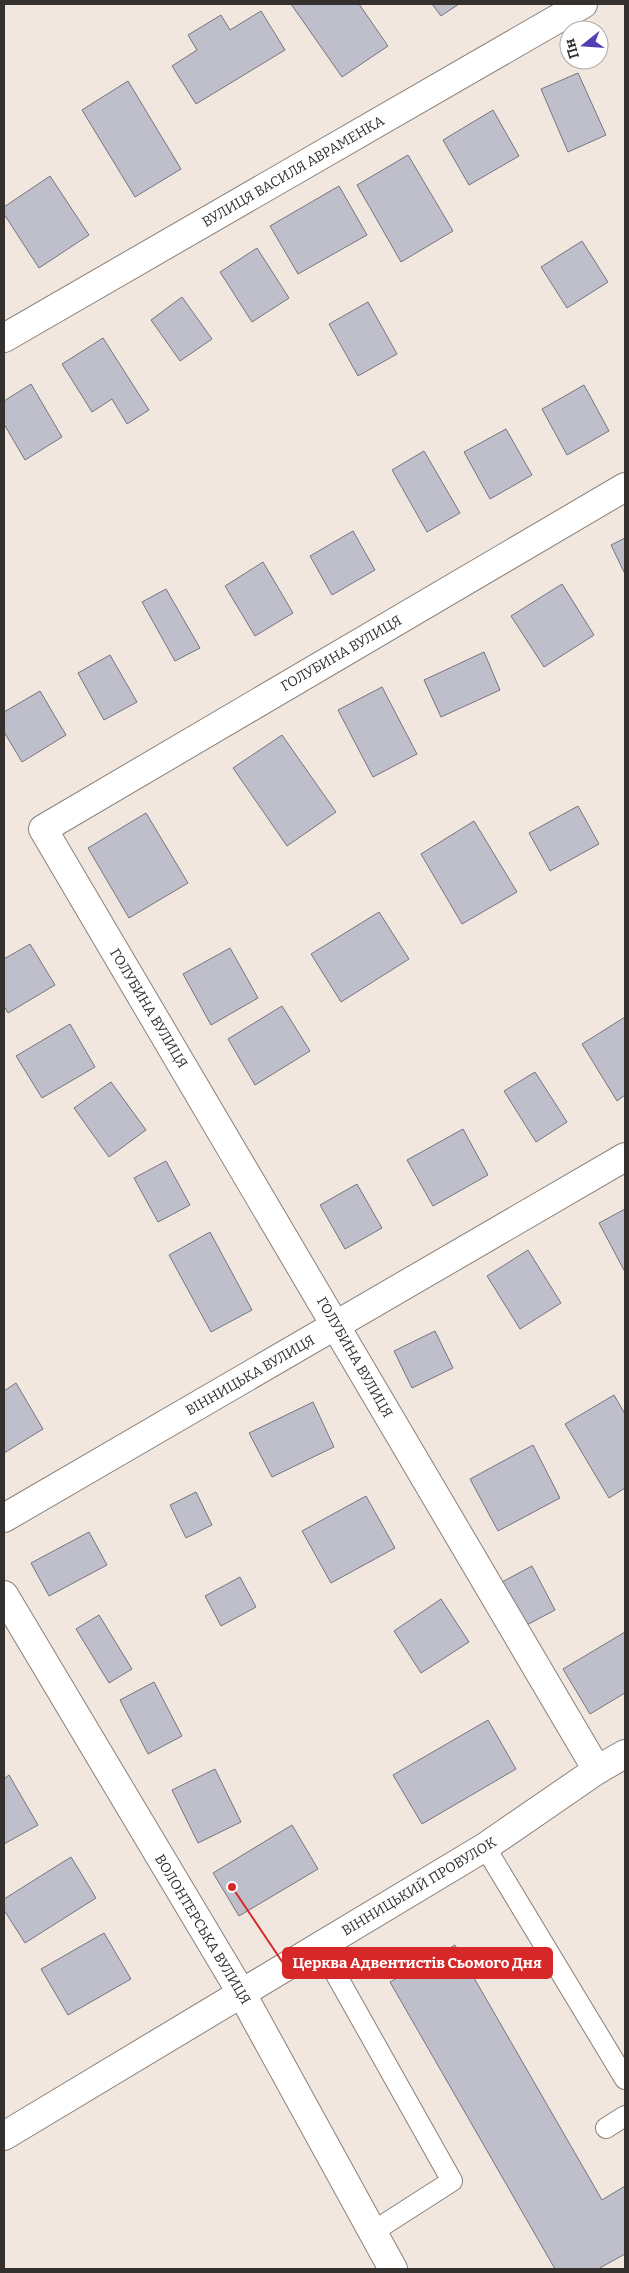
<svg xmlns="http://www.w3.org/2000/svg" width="629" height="2273" viewBox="0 0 629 2273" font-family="Bitter,serif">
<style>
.building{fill:#bebfca;stroke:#757580}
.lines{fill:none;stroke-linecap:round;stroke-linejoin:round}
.service-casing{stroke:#8a8079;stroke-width:22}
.minor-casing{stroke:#8a8079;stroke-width:30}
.service{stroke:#fff;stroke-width:20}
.minor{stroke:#fff;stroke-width:28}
.labels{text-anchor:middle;stroke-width:4;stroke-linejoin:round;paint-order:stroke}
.street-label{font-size:14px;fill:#34302d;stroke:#fff}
.leader{fill:none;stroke:#d62828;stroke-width:2}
.callout-dot{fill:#d62828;stroke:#fff;stroke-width:2}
.callout{fill:#d62828;stroke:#d62828;stroke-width:2}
.callout-label{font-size:15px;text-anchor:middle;font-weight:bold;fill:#fff}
</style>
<rect width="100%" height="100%" fill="#f2e7df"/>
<g class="building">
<polygon points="291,4 359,4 388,46 342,77"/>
<polygon points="432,4 459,4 441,16"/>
<polygon points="261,11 285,50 196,104 172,66 197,50 188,35 221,15 230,30"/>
<polygon points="578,73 606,135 568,152 541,89"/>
<polygon points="128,81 181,169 135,197 82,110"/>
<polygon points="493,110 519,156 469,185 443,140"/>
<polygon points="408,155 453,231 401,262 357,185"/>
<polygon points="50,176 89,235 39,268 4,214 4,207"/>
<polygon points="339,186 367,235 298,274 270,226"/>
<polygon points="582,241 608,282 567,308 541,267"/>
<polygon points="257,248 289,298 252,322 220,272"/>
<polygon points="182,297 212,339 180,361 151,320"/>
<polygon points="368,302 397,354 358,376 329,324"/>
<polygon points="103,338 149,410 127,424 112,399 92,412 62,364"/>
<polygon points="31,384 62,437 25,460 4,424 4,401"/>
<polygon points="584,385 609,431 567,455 542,409"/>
<polygon points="506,429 532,475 490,499 464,452"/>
<polygon points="424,451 460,513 427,532 392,470"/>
<polygon points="353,531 375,570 332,595 310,556"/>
<polygon points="625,538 625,574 611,545"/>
<polygon points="263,562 293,613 255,636 225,586"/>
<polygon points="562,584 594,635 544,667 511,616"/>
<polygon points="166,589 200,648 175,661 142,602"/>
<polygon points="484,652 500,690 441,717 424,680"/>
<polygon points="110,655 137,702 104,720 78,673"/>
<polygon points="382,687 417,754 373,777 338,710"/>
<polygon points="40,691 66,735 22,762 4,732 4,712"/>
<polygon points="282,735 336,812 287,846 233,768"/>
<polygon points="578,806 599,844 550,871 529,833"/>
<polygon points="146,813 188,883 129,918 88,848"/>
<polygon points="474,821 517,892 462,924 421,854"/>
<polygon points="379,912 409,959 341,1002 311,954"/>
<polygon points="30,944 55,985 8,1013 4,1006 4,959"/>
<polygon points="230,948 258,998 211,1025 183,974"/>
<polygon points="282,1006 310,1051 255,1085 228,1039"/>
<polygon points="625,1017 625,1095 617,1101 582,1044"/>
<polygon points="70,1024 95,1067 42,1098 16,1056"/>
<polygon points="535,1072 567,1122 536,1142 504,1091"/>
<polygon points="111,1082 146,1130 109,1157 74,1108"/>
<polygon points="463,1129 488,1175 433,1206 407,1160"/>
<polygon points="166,1161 190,1205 158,1222 134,1178"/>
<polygon points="357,1184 382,1228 345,1249 320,1205"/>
<polygon points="625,1209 625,1272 599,1223"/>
<polygon points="210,1232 252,1310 211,1332 169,1255"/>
<polygon points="528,1250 561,1303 520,1329 487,1276"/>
<polygon points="435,1331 453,1368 412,1388 394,1351"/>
<polygon points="16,1383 43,1429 4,1453 4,1391"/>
<polygon points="614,1395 625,1414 625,1488 609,1498 565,1424"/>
<polygon points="313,1402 334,1447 272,1477 249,1433"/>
<polygon points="533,1445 560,1498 498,1531 470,1479"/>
<polygon points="196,1492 212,1525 186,1538 170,1505"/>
<polygon points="366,1496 395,1548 331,1583 302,1531"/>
<polygon points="89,1532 107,1565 49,1596 31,1563"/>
<polygon points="532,1566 555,1610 525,1626 502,1582"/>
<polygon points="240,1577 256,1607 221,1626 205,1596"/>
<polygon points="441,1599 469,1642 421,1673 394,1631"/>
<polygon points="99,1615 132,1669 109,1683 76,1629"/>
<polygon points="625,1632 625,1693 590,1714 563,1669"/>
<polygon points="154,1682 182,1736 148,1754 120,1700"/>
<polygon points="488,1720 516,1769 422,1824 393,1775"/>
<polygon points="215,1769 241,1822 198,1843 172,1790"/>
<polygon points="9,1775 38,1825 4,1844 4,1779"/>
<polygon points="292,1825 318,1869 239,1916 213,1873"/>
<polygon points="71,1857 96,1898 25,1943 4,1910 4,1899"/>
<polygon points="104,1933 131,1979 68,2015 41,1969"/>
<polygon points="455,1945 602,2200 625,2186 625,2254 598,2269 555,2269 390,1982"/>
</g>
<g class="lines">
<g class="service-casing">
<g id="service">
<polyline points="485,1847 625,2079"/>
<polyline points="320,1946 452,2181 374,2231"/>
<polyline points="606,2128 625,2116"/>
</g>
</g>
<g class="minor-casing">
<g id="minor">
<polyline points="4,338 583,4"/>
<polyline points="4,1518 625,1157"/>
<polyline points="4,1595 242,1994 393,2269"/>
<polyline points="597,1770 43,829 625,487"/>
<polyline points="4,2136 485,1847 597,1770 625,1754"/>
</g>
</g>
<use href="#service" class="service"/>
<use href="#minor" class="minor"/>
</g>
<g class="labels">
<g class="street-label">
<text transform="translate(293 171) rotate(-30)" y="5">ВУЛИЦЯ ВАСИЛЯ АВРАМЕНКА</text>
<text transform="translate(341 653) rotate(-30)" y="5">ГОЛУБИНА ВУЛИЦЯ</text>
<text transform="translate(149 1008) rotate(59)" y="5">ГОЛУБИНА ВУЛИЦЯ</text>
<text transform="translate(355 1357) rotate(60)" y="5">ГОЛУБИНА ВУЛИЦЯ</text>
<text transform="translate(250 1375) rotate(-30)" y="5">ВІННИЦЬКА ВУЛИЦЯ</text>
<text transform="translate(419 1886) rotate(-31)" y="5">ВІННИЦЬКИЙ ПРОВУЛОК</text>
<text transform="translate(203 1929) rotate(59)" y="5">ВОЛОНТЕРСЬКА ВУЛИЦЯ</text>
</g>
</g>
<path class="leader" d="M232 1887L283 1963"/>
<circle class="callout-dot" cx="232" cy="1887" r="5"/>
<rect class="callout" x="283" y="1948" width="269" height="30" rx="5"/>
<g class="callout-label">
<text x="417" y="1968">Церква Адвентистів Сьомого Дня</text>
</g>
<rect width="629" height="2273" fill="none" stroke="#34302d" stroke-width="10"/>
<g transform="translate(584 45) rotate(253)"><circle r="24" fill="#ffffff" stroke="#aeacab"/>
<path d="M0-4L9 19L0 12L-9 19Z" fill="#513eb5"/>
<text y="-8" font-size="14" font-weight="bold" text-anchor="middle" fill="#34302d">Пн</text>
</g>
</svg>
